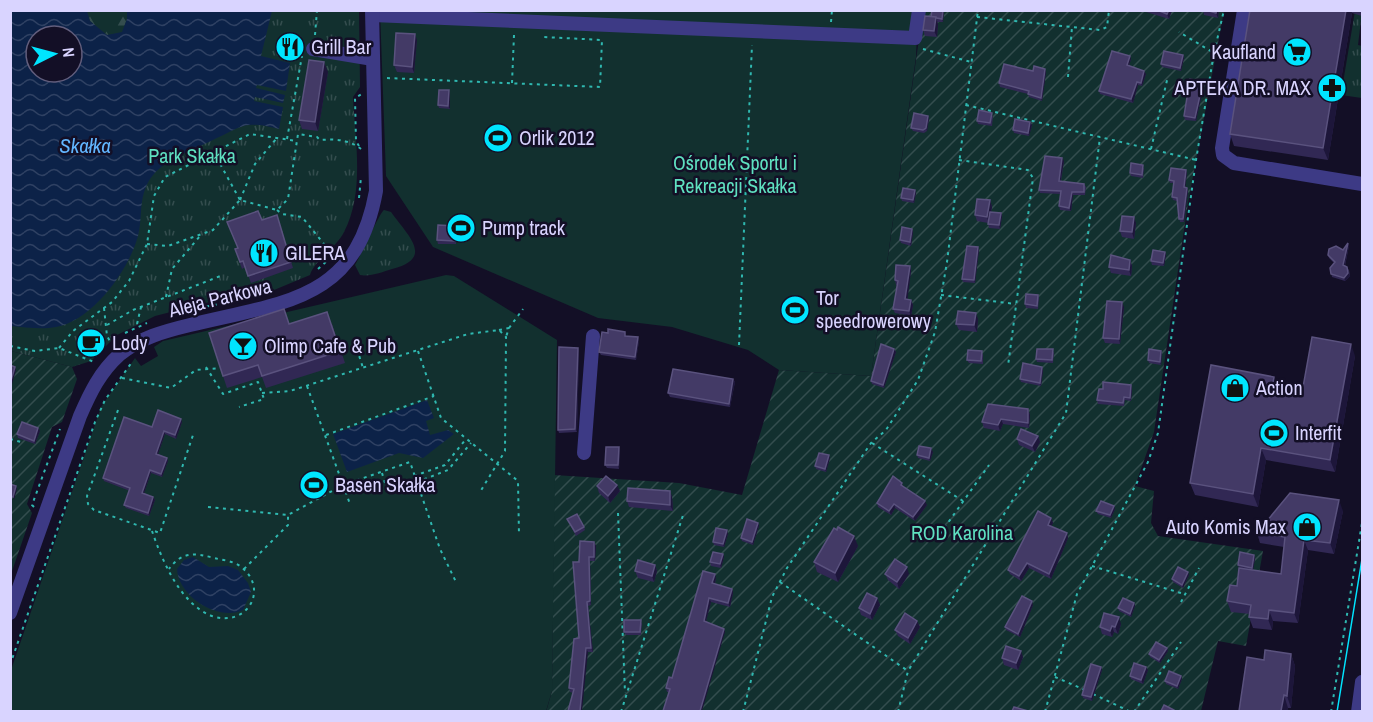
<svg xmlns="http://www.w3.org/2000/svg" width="1373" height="722" viewBox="0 0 1373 722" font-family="'Archivo Narrow',sans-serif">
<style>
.grass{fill:url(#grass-tufts);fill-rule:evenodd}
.forest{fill:url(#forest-firs)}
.garden{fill:url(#garden-furrows)}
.pitch{fill:#12302f}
.water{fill:url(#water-waves);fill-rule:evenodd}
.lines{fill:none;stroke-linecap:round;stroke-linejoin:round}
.path{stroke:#2fb8b0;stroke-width:2;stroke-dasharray:3 4.5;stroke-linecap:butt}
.minor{stroke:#3d3a85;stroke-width:14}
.tram{stroke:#00e5ff;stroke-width:1.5}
.wall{fill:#312854}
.shaded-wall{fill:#1d163a}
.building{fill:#433a66;stroke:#5a527e;stroke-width:1.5}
.labels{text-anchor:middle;stroke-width:5;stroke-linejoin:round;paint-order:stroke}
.poi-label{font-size:20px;fill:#d9d4ff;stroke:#130f26;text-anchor:start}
.park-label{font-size:20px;fill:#5fe0c0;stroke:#130f26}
.street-label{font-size:20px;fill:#d9d4ff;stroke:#130f26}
.water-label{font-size:21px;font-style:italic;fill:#62b6ff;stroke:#130f26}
</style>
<defs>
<pattern id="grass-tufts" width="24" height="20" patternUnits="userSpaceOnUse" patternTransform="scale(1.5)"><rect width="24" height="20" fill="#12302f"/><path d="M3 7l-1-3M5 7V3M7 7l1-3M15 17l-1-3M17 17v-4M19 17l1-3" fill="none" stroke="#344d4e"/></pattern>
<pattern id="forest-firs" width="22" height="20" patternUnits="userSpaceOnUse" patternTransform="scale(1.5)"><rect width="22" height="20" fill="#12302f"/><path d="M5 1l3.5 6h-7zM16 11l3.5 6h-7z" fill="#344d4e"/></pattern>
<pattern id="garden-furrows" width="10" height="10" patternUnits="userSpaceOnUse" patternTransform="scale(1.5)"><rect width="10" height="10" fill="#12302f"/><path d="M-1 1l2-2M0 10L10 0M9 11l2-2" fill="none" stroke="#344d4e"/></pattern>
<pattern id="water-waves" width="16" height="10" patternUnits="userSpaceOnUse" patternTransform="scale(1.5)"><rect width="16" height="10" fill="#0c2248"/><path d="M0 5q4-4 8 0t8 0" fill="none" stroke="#2f4163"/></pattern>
</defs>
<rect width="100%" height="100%" fill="#130f26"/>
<g class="grass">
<path d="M10,11H359L360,87L353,97C355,140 365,192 344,232C337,247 313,262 310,275L274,290L239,299L233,296L155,316L117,335L91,361L72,367L11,351ZM36,36H72V72H36Z"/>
<polygon points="1355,11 1362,11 1358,45 1362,46 1362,98 1341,95"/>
<path d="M384,210L391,212C408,236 435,258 392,269C382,272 370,277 360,275L355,265C361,255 379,214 384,210Z"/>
</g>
<polygon class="forest" points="87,11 127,11 127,19 122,32 107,35 90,21"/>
<g class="garden">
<polygon points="923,11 1224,11 1188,203 1154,432 1135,486 1154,491 1151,523 1158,536 1263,551 1246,646 1218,641 1201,711 546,712 552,691 554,475 679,483 742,495 779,370 871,376"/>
<polygon points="11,351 72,367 77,379 62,422 52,427 27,504 32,513 11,574"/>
</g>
<g class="pitch">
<polygon points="380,11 918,11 916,57 871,376 779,370 748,350 672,327 598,318 433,247 386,176"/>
<polygon points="446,275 454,276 557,340 552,691 546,711 11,712 11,670 101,407 135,358 141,366 158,356 154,347 163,341"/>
</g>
<g class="water">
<path d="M10,11H87L90,21L107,35L122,32L127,19V11H272L261,56L290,63L286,91L257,85L256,88L285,95L283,103L255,97L254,101L283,107L279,129C244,120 243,126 211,141C190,151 164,159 150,179C138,198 143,217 138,236C129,270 92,321 56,327C41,330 25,327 11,326ZM36,36H72V72H36Z"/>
<polygon points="427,400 434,418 426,421 430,435 448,430 454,434 423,458 399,453 347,472 333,434"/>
<path d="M193,557L209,567L228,566L238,570L248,583L251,592L243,610C218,622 178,596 177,569L184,560Z"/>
</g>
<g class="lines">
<g class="path">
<polyline points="977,17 1100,30 1107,27 1109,10"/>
<polyline points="831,22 832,10"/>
<polyline points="315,35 317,10"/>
<polyline points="923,49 971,62"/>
<polyline points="1214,53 1224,10"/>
<polyline points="1068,77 1072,27"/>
<polyline points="387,78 600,87 602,40 544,37"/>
<polyline points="512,83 514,35"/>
<polyline points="966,105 1196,160"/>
<polyline points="287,139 302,56"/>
<polyline points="359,146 356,141 355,98 362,94"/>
<polyline points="1151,149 1168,76"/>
<polyline points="213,151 240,200"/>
<polyline points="959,160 1028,170 1033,178 1008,366"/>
<polyline points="359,198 361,177"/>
<polyline points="240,200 255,164 277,138"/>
<polyline points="277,210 282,214 302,217 333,255"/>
<path d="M147,244L168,246L213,230L240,200L277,210L288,199L298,134L317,137L320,140C335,139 348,139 361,149"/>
<polyline points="318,269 329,259"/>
<polyline points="941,295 1016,304"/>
<polyline points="166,297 172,269 200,236"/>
<polyline points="104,308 107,336 111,343"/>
<polyline points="199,308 234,301"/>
<polyline points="137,324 141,307"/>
<polyline points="107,325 133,310 223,275"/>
<polyline points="509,328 523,309"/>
<polyline points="499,330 509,328 506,337"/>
<polyline points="125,333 147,323"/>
<polyline points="739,345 752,45"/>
<polyline points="10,346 35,351 59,348 94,362"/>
<polyline points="59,348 73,331 112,302 129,281 147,244 154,196 165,177 250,134 297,141"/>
<polyline points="357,349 363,368"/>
<polyline points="418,351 441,418 518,481 519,535"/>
<polyline points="206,367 223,394 258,382 264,399 239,407"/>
<polyline points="122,378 171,388 196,370 221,368"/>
<polyline points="307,386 350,504"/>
<polyline points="262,393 290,391 468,334 499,330 506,337 505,451 480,492"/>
<polyline points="118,410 87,496 88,504 94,510 160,533 193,435"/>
<polyline points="326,435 434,396"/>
<polyline points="10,439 21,442"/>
<polyline points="872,443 963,501"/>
<polyline points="382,473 387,490 382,491"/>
<polyline points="414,476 445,465 466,439"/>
<polyline points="417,482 448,470 471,443"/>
<polyline points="34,507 32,505 60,429"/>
<polyline points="208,507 288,515 343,485 410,462 440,549 457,584"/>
<polyline points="618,513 625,693"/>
<path d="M152,531C162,560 180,604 212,616C248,628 270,588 240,566C233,561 222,560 214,558C195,553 182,551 169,569"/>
<polyline points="10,532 12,532"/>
<polyline points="940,534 989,465"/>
<polyline points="1092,566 1184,594"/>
<polyline points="244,569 288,525 288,515"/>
<polyline points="780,582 908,671"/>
<polyline points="1181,602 1199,568"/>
<polyline points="10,665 95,422 105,400 132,362"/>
<polyline points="1055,677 1085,690"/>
<polyline points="1093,694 1131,712"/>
<polyline points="621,712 684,512"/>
<polyline points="743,712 772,597 787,568 871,443 886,430 918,380 935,332 947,262 978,10"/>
<polyline points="898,712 908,671 1066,413 1100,137"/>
<polyline points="1045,712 1077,594 1148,462 1158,433 1196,160 1214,53 1179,32"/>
<polyline points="1134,712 1181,642"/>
<polyline points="1331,712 1362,523"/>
</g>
<g class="minor">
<polyline points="1244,10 1222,148 1223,155 1234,163 1362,184"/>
<polyline points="373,15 915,38 919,10"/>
<polyline points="313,49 373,59"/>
<polyline points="584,453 593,336"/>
<path d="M10,613L80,416C90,393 100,372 119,355C139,338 165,331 190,325C283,302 356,302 376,191L372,10"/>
<polyline points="1358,712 1362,682"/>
</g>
<polyline class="tram" points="1337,712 1362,559"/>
</g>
<g class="wall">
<polygon points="944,10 943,22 937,22 938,24 937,37 925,36 923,30 931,17"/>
<polygon points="1145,10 1172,10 1169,19 1146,12"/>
<polygon points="1203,10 1219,10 1218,18 1204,15"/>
<polygon points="1250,10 1362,10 1362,16 1352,13 1328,160 1234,146 1230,134"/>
<polygon points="417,40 414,73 397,72 394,65"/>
<polygon points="1183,55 1184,58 1181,71 1162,67 1161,64"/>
<polygon points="1131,59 1129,66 1146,74 1142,86 1138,85 1133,103 1100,94 1099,91"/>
<polygon points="1033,71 1046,72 1042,101 1029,97 1028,94 1000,87 999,83"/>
<polygon points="328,72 318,131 302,129 299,120"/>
<polygon points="1204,85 1196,121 1185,120 1184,116"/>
<polygon points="450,93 450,109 439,108 438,105"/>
<polygon points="993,116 992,126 978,124 977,121"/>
<polygon points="929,119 927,131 924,133 913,131 911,128"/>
<polygon points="1030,122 1032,125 1029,136 1014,133 1013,130"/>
<polygon points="1064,161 1061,181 1084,184 1086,187 1085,195 1073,195 1071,211 1060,210 1059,206 1060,194 1040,193 1039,190"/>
<polygon points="1144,168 1143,178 1131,176 1130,173"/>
<polygon points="1187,173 1185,187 1188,191 1184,222 1180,222 1177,201 1173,200 1172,197 1174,183 1170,183 1169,180"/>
<polygon points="916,193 914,203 902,201 901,198"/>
<polygon points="990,200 992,207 991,212 1001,213 1002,216 1000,229 989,228 988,223 977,221 975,215"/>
<polygon points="262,220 279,221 293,268 251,283 245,267 242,269 235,249 238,248 227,222"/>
<polygon points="1136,223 1134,239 1122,237 1120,231"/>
<polygon points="455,226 457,230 456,244 438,244 437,240"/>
<polygon points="913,232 911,246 901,243 900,240"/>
<polygon points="1349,246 1345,266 1349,270 1350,276 1345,281 1332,277 1330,268 1334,263 1329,258 1328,255 1343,250"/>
<polygon points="979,250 975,283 963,282 962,279"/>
<polygon points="1165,252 1166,255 1164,266 1152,265 1151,261"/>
<polygon points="1130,260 1132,266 1131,276 1111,273 1109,267"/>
<polygon points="910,266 911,271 907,300 911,300 913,305 911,316 895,313 893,309 897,285 896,285 895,280"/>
<polygon points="1038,295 1039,298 1038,309 1026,308 1025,304"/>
<polygon points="1124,307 1120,344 1105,343 1103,338"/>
<polygon points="978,319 977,332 959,330 956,324"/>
<polygon points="289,324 332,324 345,363 266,388 262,377 227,388 223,376"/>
<polygon points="627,335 626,336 638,337 639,341 636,360 601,355 599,352"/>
<polygon points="894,349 896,352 884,388 872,384 871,381"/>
<polygon points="579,351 577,432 559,433 558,430"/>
<polygon points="1054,352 1053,363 1037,362 1036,359"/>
<polygon points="983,354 983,364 969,363 967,360"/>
<polygon points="1162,354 1161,365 1149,363 1148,360"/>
<polygon points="1355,356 1335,472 1266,460 1258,507 1195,495 1190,483 1278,389 1302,393"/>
<polygon points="1043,370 1041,386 1021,382 1020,379"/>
<polygon points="733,379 735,382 730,407 670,397 668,393"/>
<polygon points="1132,388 1131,401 1125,400 1124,406 1098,404 1097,400 1103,389"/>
<polygon points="1028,409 1030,415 1029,428 1003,424 1000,431 984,428 982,422"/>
<polygon points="182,422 176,439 165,434 158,454 167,458 168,461 162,477 151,473 144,493 153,497 155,500 149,516 126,508 124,505 130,491 104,481 103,478 152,427"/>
<polygon points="40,431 35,444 18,438 17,434"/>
<polygon points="1038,436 1040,442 1035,452 1019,445 1017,439"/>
<polygon points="620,450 619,469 607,468 605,465"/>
<polygon points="933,452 930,461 918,458 917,455"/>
<polygon points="830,458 826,472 816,469 815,466"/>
<polygon points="902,483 903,487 927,505 915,521 895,508 891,515 878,507 877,503"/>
<polygon points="597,486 620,491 610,503 599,493"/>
<polygon points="670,491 672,497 673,511 629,507 627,501"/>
<polygon points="1115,509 1111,518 1098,514 1096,511"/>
<polygon points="1343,511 1334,554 1308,550 1298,623 1273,621 1272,630 1253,628 1249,617 1250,614 1231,612 1227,601 1237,586 1239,568 1238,565 1255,558 1253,570 1281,574 1284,547 1260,543 1257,533"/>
<polygon points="1051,518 1053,523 1051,526 1067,533 1068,538 1051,579 1029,568 1021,581 1010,574 1008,570"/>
<polygon points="567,519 584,527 585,530 576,536"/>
<polygon points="758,523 759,526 753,545 742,541 741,538"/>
<polygon points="837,530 858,546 838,582 817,572 814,562"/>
<polygon points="728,534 724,547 714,545 713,542"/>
<polygon points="594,542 596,546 595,561 590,561 591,605 588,606 593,652 588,652 573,693 570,692 569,688 579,638 579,562"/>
<polygon points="723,554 724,557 721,568 711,566 710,562"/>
<polygon points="655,565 657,571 654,582 638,578 635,571"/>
<polygon points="885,574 909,574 899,589 888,580"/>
<polygon points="1189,575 1183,588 1173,582 1172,579"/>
<polygon points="716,578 715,584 732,589 733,593 730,607 711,602 706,621 725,632 669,692 667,692 666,688 672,678"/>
<polygon points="877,598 880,605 872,620 861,615 859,608"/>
<polygon points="1134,603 1135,606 1131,617 1119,611 1118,608"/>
<polygon points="1033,605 1020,637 1006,630 1005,627"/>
<polygon points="917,621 920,627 910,644 898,636 895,630"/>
<polygon points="642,623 641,635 626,635 624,632"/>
<polygon points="1121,624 1118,634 1114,632 1112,637 1102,634 1100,627"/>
<polygon points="1167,648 1168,651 1160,663 1150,657 1149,654"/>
<polygon points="1291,654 1295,666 1291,708 1288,708 1287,711 1239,711 1264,660"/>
<polygon points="1023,657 1018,670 1004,665 1002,658"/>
<polygon points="1101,667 1102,670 1092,701 1083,698 1082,695"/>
<polygon points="1148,670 1143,684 1131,679 1130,676"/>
<polygon points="1181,676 1182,679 1178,689 1166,684 1165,681"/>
</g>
<g class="shaded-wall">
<polygon points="943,10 944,10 943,22 942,19"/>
<polygon points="1169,10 1172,10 1169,19 1167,14"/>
<polygon points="1217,10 1219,10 1218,18 1216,13"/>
<polygon points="1346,10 1351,10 1352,13 1328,160 1323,148"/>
<polygon points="936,17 938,24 937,37 934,31"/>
<polygon points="415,34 417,40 414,73 412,67"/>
<polygon points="1183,55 1184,58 1181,71 1180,68"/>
<polygon points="1130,56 1131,59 1128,68 1127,65"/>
<polygon points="324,62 328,72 318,131 315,122"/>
<polygon points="1045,69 1046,72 1042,101 1041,98"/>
<polygon points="1144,71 1146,74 1142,86 1141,83"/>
<polygon points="1137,82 1138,85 1133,103 1131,99"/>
<polygon points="1203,82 1204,85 1196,121 1195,118"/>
<polygon points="449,90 450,93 450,109 448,106"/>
<polygon points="928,116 929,119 927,131 926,128"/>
<polygon points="1030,122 1032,125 1029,136 1028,133"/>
<polygon points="1062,158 1064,161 1060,184 1059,181"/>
<polygon points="1186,170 1187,173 1185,190 1184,187"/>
<polygon points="1187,188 1188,191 1184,222 1183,219"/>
<polygon points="915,190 916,193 914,203 913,200"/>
<polygon points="1072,192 1073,195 1071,211 1069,208"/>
<polygon points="990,200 992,207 989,223 987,217"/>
<polygon points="1001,213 1002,216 1000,229 999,225"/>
<polygon points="1134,217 1136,223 1134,239 1132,232"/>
<polygon points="912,229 913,232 911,246 910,242"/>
<polygon points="1348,243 1349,246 1344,268 1343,265"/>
<polygon points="978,247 979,250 975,283 974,280"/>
<polygon points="1165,252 1166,255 1164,266 1163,263"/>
<polygon points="1130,260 1132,266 1131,276 1129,270"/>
<polygon points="910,266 911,271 907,304 905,299"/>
<polygon points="1347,267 1350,276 1345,281 1344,278"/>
<polygon points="911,300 913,305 911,316 909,311"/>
<polygon points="1122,302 1124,307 1120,344 1119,339"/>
<polygon points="976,313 978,319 977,332 974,325"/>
<polygon points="638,337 639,341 636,360 635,357"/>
<polygon points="1351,344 1355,356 1335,472 1330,460"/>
<polygon points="578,348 579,351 577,432 575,429"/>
<polygon points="894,349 896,352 884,388 883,385"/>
<polygon points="1161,351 1162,354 1161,365 1160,362"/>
<polygon points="15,367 16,370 10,391 10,384"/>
<polygon points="1042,367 1043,370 1041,386 1040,383"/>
<polygon points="1274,377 1278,389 1272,388"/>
<polygon points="733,379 735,382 730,407 729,404"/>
<polygon points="1131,385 1132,388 1131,401 1130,398"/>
<polygon points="1028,409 1030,415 1029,428 1028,423"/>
<polygon points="181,419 182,422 176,439 175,435"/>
<polygon points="1001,419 1003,424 1000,431 998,425"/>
<polygon points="38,428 40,431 35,444 34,441"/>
<polygon points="164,431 165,434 157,457 156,454"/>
<polygon points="1038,436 1040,442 1035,452 1032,446"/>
<polygon points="619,447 620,450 619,469 618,465"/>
<polygon points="931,448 933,452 930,461 929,458"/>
<polygon points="1261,448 1266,460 1258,507 1253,494"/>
<polygon points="829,455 830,458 826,472 825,469"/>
<polygon points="167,458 168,461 162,477 161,474"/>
<polygon points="150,470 151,473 143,496 142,493"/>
<polygon points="617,485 620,491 610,503 608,496"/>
<polygon points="16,486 17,489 14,500 13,497"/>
<polygon points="670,491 672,497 673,511 670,505"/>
<polygon points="153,497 155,500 149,516 148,513"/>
<polygon points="1339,500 1343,511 1334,554 1330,543"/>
<polygon points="925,501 927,505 915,521 913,517"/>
<polygon points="894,504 895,508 891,515 889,511"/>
<polygon points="1114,506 1115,509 1111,518 1110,515"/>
<polygon points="1051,518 1053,523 1050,529 1048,525"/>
<polygon points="758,523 759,526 753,545 752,542"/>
<polygon points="727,530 728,534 724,547 723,544"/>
<polygon points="1067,533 1068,538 1051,579 1049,574"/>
<polygon points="854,536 858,546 838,582 835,573"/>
<polygon points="1304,540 1308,550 1298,623 1294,613"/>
<polygon points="594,542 596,546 595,561 594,557"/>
<polygon points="723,554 724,557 721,568 720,564"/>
<polygon points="1254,555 1255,558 1253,571 1252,568"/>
<polygon points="589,557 590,561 591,605 590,601"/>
<polygon points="1027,563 1029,568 1021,581 1019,576"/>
<polygon points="655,565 657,571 654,582 652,576"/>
<polygon points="907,567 909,574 899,589 897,582"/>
<polygon points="1188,572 1189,575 1183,588 1182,585"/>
<polygon points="715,574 716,578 714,587 712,583"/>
<polygon points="732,589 733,593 730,607 728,603"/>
<polygon points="709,598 711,602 705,625 704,621"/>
<polygon points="877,598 880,605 872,620 870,614"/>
<polygon points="1032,601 1033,605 1020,637 1018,634"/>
<polygon points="587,602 588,606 593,652 591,648"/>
<polygon points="1134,603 1135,606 1131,617 1130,614"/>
<polygon points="1269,610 1273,621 1272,630 1268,619"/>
<polygon points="1119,617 1121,624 1118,634 1115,627"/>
<polygon points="917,621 920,627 910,644 908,638"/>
<polygon points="1112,626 1114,632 1112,637 1110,631"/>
<polygon points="724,629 725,632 702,711 700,711"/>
<polygon points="586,648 588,652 582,711 580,711"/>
<polygon points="1167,648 1168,651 1160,663 1159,660"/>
<polygon points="1021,651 1023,657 1018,670 1016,663"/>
<polygon points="1291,654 1295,666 1291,708 1287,696"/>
<polygon points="1101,667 1102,670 1092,701 1091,697"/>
<polygon points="1146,667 1148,670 1143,684 1141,680"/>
<polygon points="1181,676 1182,679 1178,689 1177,686"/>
<polygon points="1284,695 1288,708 1287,711 1281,711"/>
</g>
<g class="building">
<polygon points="932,10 943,10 942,19 931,17"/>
<polygon points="1157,10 1169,10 1167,14"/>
<polygon points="1206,10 1217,10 1216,13"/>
<polygon points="1250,10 1346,10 1323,148 1230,134"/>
<polygon points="925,16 936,17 934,31 923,30"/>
<polygon points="396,33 415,34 412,67 394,65"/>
<polygon points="1112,51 1130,56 1127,65 1144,71 1141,83 1137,82 1131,99 1099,91"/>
<polygon points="1164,51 1183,55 1180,68 1161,64"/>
<polygon points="309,60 324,62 315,122 299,120"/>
<polygon points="1004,64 1033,71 1034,66 1045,69 1041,98 1028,94 1029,91 999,83"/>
<polygon points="1190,79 1203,82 1195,118 1184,116"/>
<polygon points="439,90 449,90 448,106 438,105"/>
<polygon points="979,110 992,113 990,123 977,121"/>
<polygon points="914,113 928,116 926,128 923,130 911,128"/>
<polygon points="1015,119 1030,122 1028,133 1013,130"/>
<polygon points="1045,156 1062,158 1059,181 1084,184 1084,192 1072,192 1069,208 1059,206 1061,191 1039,190"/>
<polygon points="1131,163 1143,165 1142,175 1130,173"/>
<polygon points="1171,168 1186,170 1184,187 1187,188 1183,219 1179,219 1177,198 1172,197 1174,181 1169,180"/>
<polygon points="903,188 915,190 913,200 901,198"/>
<polygon points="977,199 990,200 987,217 975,215"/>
<polygon points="258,211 262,220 277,215 291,262 248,276 243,261 240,262 235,249 238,248 227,222"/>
<polygon points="990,212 1001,213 999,225 988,224"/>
<polygon points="1122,216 1134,217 1132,232 1120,231"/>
<polygon points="438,225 455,226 455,241 437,240"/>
<polygon points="902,227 912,229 910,242 900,240"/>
<polygon points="1348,243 1343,265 1347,267 1348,273 1344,278 1331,274 1330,268 1335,262 1328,255 1329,249 1336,246 1343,250"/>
<polygon points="967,246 978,247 974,280 962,279"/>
<polygon points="1153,250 1165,252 1163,263 1151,261"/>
<polygon points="1111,255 1130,260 1129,270 1109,267"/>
<polygon points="896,265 910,266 905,299 911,300 909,311 893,309 898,281 895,280"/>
<polygon points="1026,294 1038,295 1037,306 1025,304"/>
<polygon points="1107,301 1122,302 1119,339 1103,338"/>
<polygon points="284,309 289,324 327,312 340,351 262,376 258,365 223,376 209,333"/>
<polygon points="958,311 976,313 974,325 956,324"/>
<polygon points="608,329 625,332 625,336 638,337 635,357 599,352 602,332 608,333"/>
<polygon points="1312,337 1351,344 1330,460 1261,448 1253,494 1190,483 1211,365 1274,377 1272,388 1302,393"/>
<polygon points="881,344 894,349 883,385 871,381"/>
<polygon points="559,347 578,348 575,429 558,430"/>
<polygon points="1037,349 1053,349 1052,360 1036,359"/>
<polygon points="1149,349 1161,351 1160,362 1148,360"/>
<polygon points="968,350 982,351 981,361 967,360"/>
<polygon points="1023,363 1042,367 1040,383 1020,379"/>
<polygon points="10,365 15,367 10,384"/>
<polygon points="673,369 733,379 729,404 668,393"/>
<polygon points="1103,382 1131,385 1130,398 1124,397 1123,403 1097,400 1099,389 1103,389"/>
<polygon points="988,404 1028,409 1028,423 1001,419 998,425 982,422"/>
<polygon points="158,410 181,419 175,435 164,431 156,454 167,458 161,474 150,470 142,493 153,497 148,513 124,505 130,488 103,478 124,417 152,427"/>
<polygon points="22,422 38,428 34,441 17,434"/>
<polygon points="1021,429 1038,436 1032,446 1017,439"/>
<polygon points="919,446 931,448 929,458 917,455"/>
<polygon points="606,447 619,447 618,465 605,465"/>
<polygon points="819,453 829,455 825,469 815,466"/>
<polygon points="606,476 617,485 608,496 597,486"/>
<polygon points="893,476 902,483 901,485 925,501 913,517 894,504 889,511 877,503"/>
<polygon points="10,484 16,486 13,497 10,496"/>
<polygon points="628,488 670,491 670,505 627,501"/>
<polygon points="1290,493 1339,500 1330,543 1304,540 1294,613 1269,610 1268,619 1249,617 1251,605 1227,601 1230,585 1237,586 1239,568 1281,574 1285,537 1257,533"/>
<polygon points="1101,501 1114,506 1110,515 1096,511"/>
<polygon points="1038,511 1051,518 1048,525 1067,533 1049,574 1027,563 1019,576 1008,570"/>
<polygon points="577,514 584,527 575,532 567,519"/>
<polygon points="747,519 758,523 752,542 741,538"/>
<polygon points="838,527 854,536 835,573 814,562 834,528 837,530"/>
<polygon points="716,528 727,530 723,544 713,542"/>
<polygon points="580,541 594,542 594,557 589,557 590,601 587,602 591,648 586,648 580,711 568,711 574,689 569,688 574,639 579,638 573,562 579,562"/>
<polygon points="713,552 723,554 720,564 710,562"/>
<polygon points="1240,552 1254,555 1252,568 1238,565"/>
<polygon points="895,559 907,567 897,582 885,574"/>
<polygon points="638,560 655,565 652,576 635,571"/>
<polygon points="1178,567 1188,572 1182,585 1172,579"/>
<polygon points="703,571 715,574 712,583 732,589 728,603 709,598 704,621 724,629 700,711 663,711 670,689 666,688 669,677 672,678"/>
<polygon points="867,593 877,598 870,614 859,608"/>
<polygon points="1022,596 1032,601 1018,634 1005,627"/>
<polygon points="1123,598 1134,603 1130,614 1118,608"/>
<polygon points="905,613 917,621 908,638 895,630"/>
<polygon points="1104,613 1119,617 1115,627 1112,626 1110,631 1100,627"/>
<polygon points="624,620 641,620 640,632 624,632"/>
<polygon points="1156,642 1167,648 1159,660 1149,654"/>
<polygon points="1006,646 1021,651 1016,663 1002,658"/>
<polygon points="1265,650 1291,654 1287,696 1284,695 1281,711 1239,711 1247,657 1264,660"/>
<polygon points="1134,663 1146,667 1141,680 1130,676"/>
<polygon points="1091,664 1101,667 1091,697 1082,695"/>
<polygon points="1169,671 1181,676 1177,686 1165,681"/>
<polygon points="1164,705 1174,710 1174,711 1161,711"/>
<polygon points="1014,707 1028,711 1012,711"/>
</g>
<defs>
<g id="restaurant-disc" transform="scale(1.5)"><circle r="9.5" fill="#00e5ff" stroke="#130f26"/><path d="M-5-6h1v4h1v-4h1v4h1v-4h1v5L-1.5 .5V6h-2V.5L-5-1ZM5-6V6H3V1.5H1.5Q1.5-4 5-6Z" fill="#111"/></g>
<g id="supermarket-disc" transform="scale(1.5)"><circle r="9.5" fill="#00e5ff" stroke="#130f26"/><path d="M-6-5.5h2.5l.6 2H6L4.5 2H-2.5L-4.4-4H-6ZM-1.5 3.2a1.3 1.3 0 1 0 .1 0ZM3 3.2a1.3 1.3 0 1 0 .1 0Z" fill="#111"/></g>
<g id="pharmacy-disc" transform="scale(1.5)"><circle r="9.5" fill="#00e5ff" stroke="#130f26"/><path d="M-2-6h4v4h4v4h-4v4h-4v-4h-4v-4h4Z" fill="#111"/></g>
<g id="stadium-disc" transform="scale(1.5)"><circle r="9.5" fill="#00e5ff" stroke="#130f26"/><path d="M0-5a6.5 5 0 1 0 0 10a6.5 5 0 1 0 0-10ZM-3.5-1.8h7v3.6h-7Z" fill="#111"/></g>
<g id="cafe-disc" transform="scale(1.5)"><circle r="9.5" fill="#00e5ff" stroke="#130f26"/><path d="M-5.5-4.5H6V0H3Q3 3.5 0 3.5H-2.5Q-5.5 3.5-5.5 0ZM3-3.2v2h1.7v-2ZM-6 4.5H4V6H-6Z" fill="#111"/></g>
<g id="bar-disc" transform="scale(1.5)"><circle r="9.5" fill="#00e5ff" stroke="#130f26"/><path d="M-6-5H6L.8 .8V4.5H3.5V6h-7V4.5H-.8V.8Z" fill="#111"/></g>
<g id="shop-disc" transform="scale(1.5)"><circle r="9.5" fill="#00e5ff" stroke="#130f26"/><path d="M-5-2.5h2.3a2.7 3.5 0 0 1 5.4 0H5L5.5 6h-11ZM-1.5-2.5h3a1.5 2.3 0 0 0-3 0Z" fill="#111"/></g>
</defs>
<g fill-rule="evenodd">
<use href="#restaurant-disc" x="290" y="47"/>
<use href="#supermarket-disc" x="1297" y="52"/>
<use href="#pharmacy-disc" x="1332" y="88"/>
<use href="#stadium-disc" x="498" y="138"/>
<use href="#stadium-disc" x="461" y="228"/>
<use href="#restaurant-disc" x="264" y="253"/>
<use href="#stadium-disc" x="795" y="310"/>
<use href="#cafe-disc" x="91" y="343"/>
<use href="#bar-disc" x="243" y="346"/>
<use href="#shop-disc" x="1235" y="388"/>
<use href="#stadium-disc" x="1274" y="433"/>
<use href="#stadium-disc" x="314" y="485"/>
<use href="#shop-disc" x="1307" y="527"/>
</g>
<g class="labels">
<g class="poi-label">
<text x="311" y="54">Grill Bar</text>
<text x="1276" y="59" text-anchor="end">Kaufland</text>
<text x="1311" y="95" text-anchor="end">APTEKA DR. MAX</text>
<text x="519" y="145">Orlik 2012</text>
<text x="482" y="235">Pump track</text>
<text x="285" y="260">GILERA</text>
<text x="816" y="305">Tor<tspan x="816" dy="23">speedrowerowy</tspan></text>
<text x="112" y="350">Lody</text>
<text x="264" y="353">Olimp Cafe &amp; Pub</text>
<text x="1256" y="395">Action</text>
<text x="1295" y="440">Interfit</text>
<text x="335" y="492">Basen Skałka</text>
<text x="1286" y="534" text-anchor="end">Auto Komis Max</text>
</g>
<g class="park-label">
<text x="192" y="163">Park Skałka</text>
<text x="735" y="170">Ośrodek Sportu i<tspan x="735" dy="23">Rekreacji Skałka</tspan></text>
<text x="962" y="540">ROD Karolina</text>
</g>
<g class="street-label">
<text transform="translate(220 298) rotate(-14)" y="7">Aleja Parkowa</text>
</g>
<g class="water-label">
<text x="85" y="153">Skałka</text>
</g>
</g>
<rect width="1373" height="722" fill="none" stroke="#d9d4ff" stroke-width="24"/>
<g transform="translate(54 54) rotate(84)"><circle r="28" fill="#130f26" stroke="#625e7d" stroke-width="1.5"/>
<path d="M0-4.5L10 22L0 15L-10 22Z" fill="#00e5ff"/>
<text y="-9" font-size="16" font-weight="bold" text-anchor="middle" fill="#d9d4ff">N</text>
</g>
</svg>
